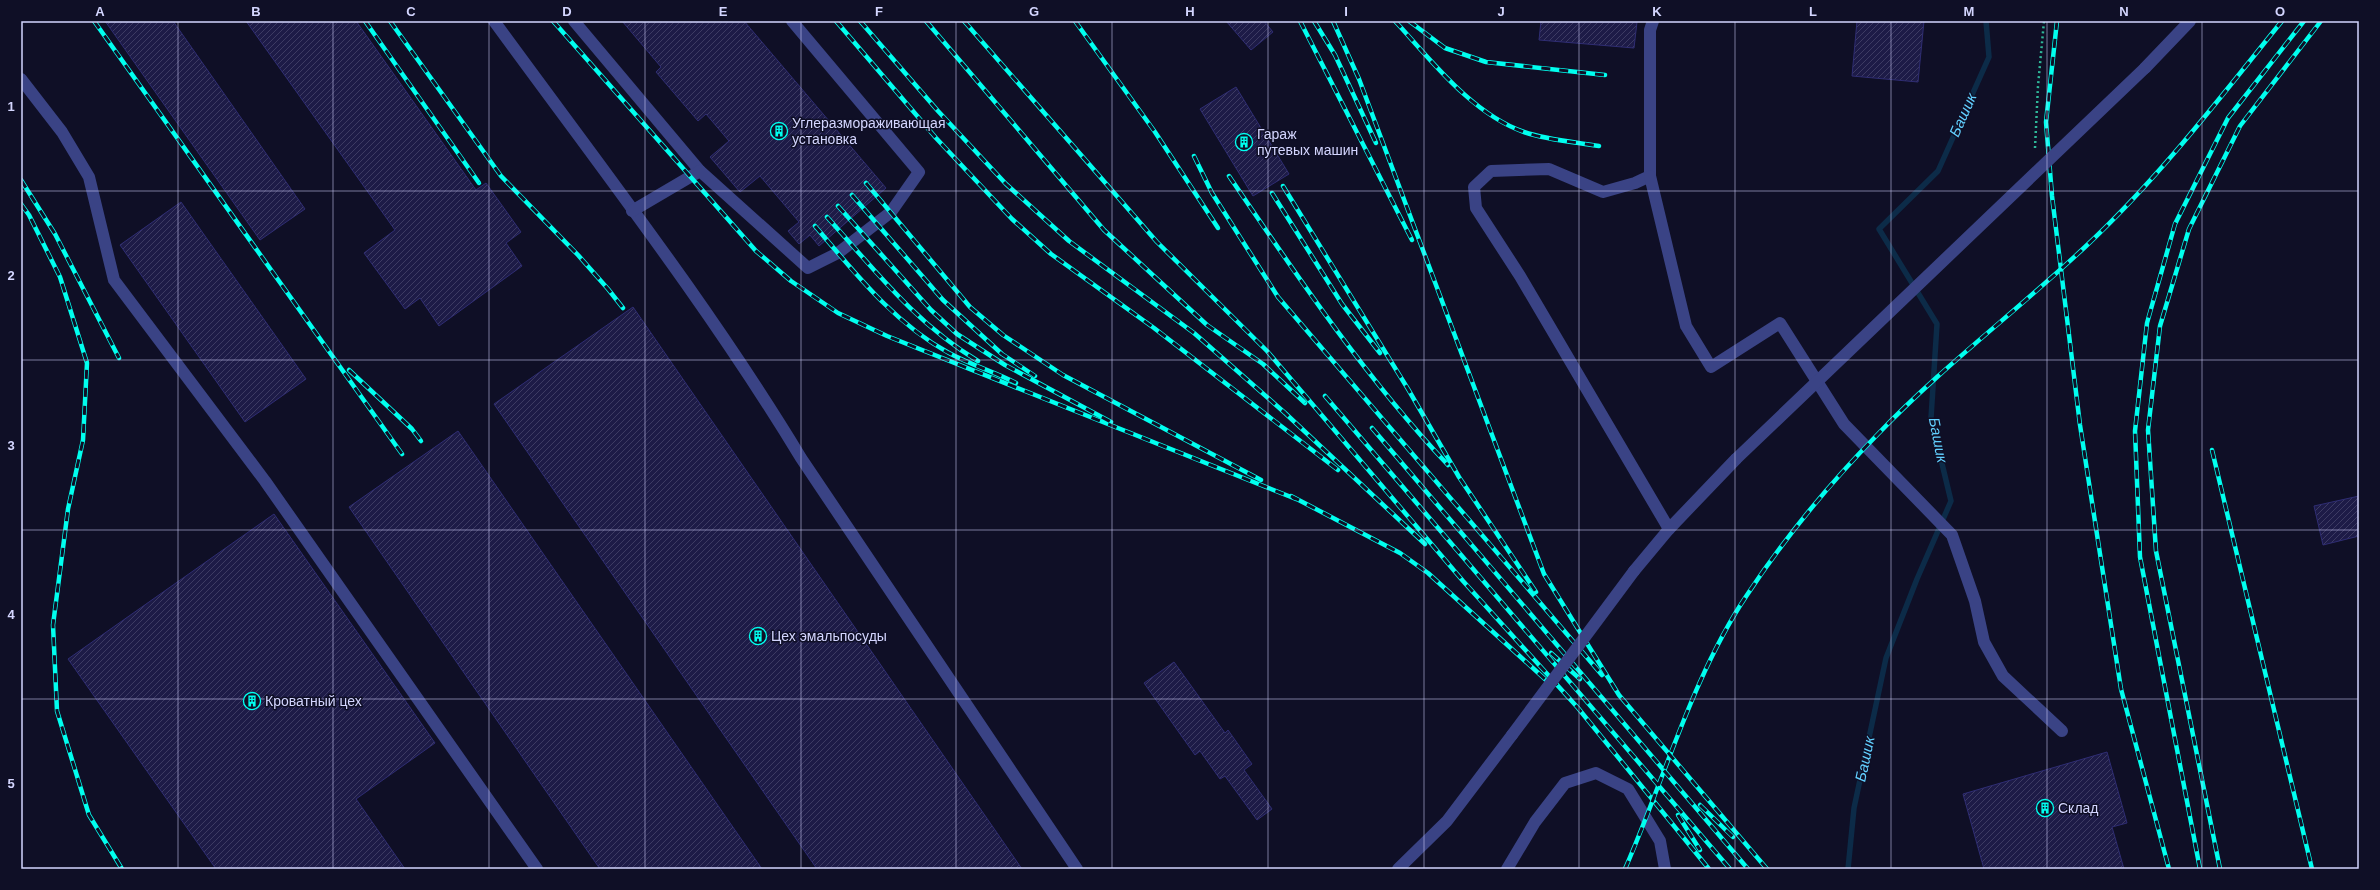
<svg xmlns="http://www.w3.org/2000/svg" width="2380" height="890" viewBox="0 0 2380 890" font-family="Helvetica,sans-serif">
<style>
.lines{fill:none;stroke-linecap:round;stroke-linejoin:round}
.stream{stroke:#0c2b48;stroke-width:5.5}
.building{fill:url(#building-hatch);stroke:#2f2d73}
.path{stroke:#2fb899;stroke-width:2.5;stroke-dasharray:2 3;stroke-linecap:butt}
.minor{stroke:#3a4385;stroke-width:12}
.rail-casing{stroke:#00ffef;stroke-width:4.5}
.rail{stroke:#0f0f26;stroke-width:3;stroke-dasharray:9;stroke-linecap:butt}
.minor-bridge{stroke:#3a4385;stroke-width:12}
.grid{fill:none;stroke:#d4d6ff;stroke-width:1;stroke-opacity:0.55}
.labels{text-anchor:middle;stroke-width:3;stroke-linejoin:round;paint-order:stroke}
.poi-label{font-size:14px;fill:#d4d6ff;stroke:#0f0f26;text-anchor:start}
.water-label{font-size:15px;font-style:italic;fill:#62d0ff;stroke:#0f0f26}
.neatline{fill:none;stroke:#d4d6ff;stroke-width:1.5}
.grid-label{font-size:13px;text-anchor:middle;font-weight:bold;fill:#d4d6ff}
</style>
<defs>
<pattern id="building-hatch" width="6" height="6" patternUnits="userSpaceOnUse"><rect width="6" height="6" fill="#1d1b47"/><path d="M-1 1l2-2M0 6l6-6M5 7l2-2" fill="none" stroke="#3d3b63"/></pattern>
</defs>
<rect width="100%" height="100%" fill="#0f0f26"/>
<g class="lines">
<polyline class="stream" points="1848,869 1854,808 1886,658 1917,579 1951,501 1931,418 1937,324 1879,229 1938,171 1989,57 1986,21"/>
</g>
<g class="building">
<polygon points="105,21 173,21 305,209 260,240"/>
<polygon points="246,21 356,21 476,190 486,183 521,232 506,243 522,266 439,326 420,298 405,309 364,253 395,230"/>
<polygon points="622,21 744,21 886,188 819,246 810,235 799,244 788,231 799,222 760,176 740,192 710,157 729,141 706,114 698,121 656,72 661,67"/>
<polygon points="1226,21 1264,21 1273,32 1251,50"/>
<polygon points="1541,21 1637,22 1634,48 1539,40"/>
<polygon points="1857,21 1924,21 1918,82 1852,76"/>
<polygon points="1236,87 1289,174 1253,196 1200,109"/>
<polygon points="181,202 306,379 245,422 120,245"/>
<polygon points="633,307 1022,869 817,869 494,404"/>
<polygon points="458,431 762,869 600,869 349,507"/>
<polygon points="2359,496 2359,536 2323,545 2314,506"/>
<polygon points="274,514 435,743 356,799 405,869 216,869 68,659"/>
<polygon points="1174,662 1225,733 1228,730 1252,764 1244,770 1272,809 1257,820 1225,776 1220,779 1200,751 1195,755 1144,683"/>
<polygon points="2107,752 2127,823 2112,827 2124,869 1984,869 1963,794"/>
</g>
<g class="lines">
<polyline class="path" points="2035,148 2038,86 2044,21"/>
<g class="minor">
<path d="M494,21C599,165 709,306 801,458L1077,869"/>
<polyline points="574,21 700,171"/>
<polyline points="1653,21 1650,30 1650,176 1635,183 1603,192 1549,169 1491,171 1474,187 1476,208 1520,276 1669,529"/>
<polyline points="2145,68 2190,21"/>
<polyline points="21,79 62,132 89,177 114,280 265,481 537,869"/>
<polyline points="1650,176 1686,326 1711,367 1780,323 1844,424 1952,535 1975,601 1984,642 2003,676 2062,731"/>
<polyline points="632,211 700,171 808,268 838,253 891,212 919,172 792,21"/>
<polyline points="1634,571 1669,529 1736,459"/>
<polyline points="1398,869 1447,821 1512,735"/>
<polyline points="1507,869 1535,822 1565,783 1596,773 1628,789 1660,841 1665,869"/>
</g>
<g class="rail-casing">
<g id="rail">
<polyline points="94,21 402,454"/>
<polyline points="365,21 479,183"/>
<polyline points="390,21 501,176 578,255 608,289 623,308"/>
<polyline points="553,21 756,251 791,281 838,313 887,336 1296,499"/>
<polyline points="836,21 936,138 1012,219 1051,254 1154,328 1338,470"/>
<polyline points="860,21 938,111 1006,184 1069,241 1194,333 1285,413 1425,544"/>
<polyline points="926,21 1104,230 1207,325 1263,364 1305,403"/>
<polyline points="964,21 1157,242 1267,351 1463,581 1578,708 1709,869"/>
<polyline points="1075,21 1155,132 1218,228"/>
<polyline points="1300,21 1412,240"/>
<polyline points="1314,21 1335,55 1376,143"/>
<polyline points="1333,21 1359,79 1544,574 1619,695 1767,869"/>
<path d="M1395,21C1431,60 1472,114 1524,132C1547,140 1575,142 1599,146"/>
<polyline points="1409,21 1445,48 1486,62 1605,75"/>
<polyline points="2057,21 2046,122 2052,196 2080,425 2121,689 2169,869"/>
<polyline points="1194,156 1212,193 1278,297 1602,675"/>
<path d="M1229,176C1297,276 1365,377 1448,465"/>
<polyline points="21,180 55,234 119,358"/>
<polyline points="866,183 970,307 1003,335 1063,375 1261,480"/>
<polyline points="1283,186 1408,389 1459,477 1536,592"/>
<polyline points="1272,193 1342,304 1380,353"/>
<polyline points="852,195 943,300 1002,354 1035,376"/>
<polyline points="21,204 29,215 60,277 87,363 83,440 68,509 53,625 57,711 89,815 122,869"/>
<polyline points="838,206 931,310 957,334 1005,365 1111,422"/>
<path d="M827,217C875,270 915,323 978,361"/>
<path d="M815,226C855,273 894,323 949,353C971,365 995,372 1016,383"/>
<polyline points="349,370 412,429 421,441"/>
<polyline points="1325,396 1730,869"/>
<polyline points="1372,428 1748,869"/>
<polyline points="2212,450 2312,869"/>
<polyline points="1291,496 1400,553 1428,573 1546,680"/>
<polyline points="1551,653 1580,679"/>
<polyline points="1700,805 1733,837"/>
<polyline points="1678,815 1700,850"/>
<path d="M1625,869C1664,780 1693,675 1747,595C1784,539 1831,482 1878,434C1942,367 2017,311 2085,247C2158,179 2219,99 2282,21"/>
<polyline points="2200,869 2140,557 2135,431 2147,323 2175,224 2228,118 2304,21"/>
<polyline points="2220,869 2156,551 2148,430 2160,326 2189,229 2240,126 2321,21"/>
</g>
</g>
<use href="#rail" class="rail"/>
<g class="minor-bridge">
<polyline points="1736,459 2145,68"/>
<polyline points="1512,735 1634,571"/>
</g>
</g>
<path class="grid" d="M178,21V869M333,21V869M489,21V869M645,21V869M801,21V869M956,21V869M1112,21V869M1268,21V869M1424,21V869M1579,21V869M1735,21V869M1891,21V869M2047,21V869M2202,21V869M21,191H2359M21,360H2359M21,530H2359M21,699H2359"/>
<defs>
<g id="building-ring" transform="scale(0.9)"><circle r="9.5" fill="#0f0f26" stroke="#00ffef" stroke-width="1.5"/><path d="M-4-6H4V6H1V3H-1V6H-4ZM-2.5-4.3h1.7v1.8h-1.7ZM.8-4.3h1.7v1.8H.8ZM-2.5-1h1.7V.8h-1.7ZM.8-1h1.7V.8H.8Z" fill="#00ffef"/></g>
</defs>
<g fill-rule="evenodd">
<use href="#building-ring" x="779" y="131"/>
<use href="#building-ring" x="1244" y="142"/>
<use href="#building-ring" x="758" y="636"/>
<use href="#building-ring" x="252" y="701"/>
<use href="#building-ring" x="2045" y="808"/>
</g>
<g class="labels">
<g class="poi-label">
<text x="792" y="128">Углеразмораживающая<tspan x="792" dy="16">установка</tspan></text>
<text x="1257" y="139">Гараж<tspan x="1257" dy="16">путевых машин</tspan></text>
<text x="771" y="641">Цех эмальпосуды</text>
<text x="265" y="706">Кроватный цех</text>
<text x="2058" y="813">Склад</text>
</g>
<g class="water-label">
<text transform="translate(1963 115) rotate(-66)" y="5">Башик</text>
<text transform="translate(1938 440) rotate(79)" y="5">Башик</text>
<text transform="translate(1865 759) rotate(-78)" y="5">Башик</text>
</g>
</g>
<rect width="2380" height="890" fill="none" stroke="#0f0f26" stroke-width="44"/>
<rect x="22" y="22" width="2336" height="846" class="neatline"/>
<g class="grid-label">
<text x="100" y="16">A</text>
<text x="256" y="16">B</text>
<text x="411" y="16">C</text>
<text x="567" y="16">D</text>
<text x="723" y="16">E</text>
<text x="879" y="16">F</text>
<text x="1034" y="16">G</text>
<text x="1190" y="16">H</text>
<text x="1346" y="16">I</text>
<text x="1501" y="16">J</text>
<text x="1657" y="16">K</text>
<text x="1813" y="16">L</text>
<text x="1969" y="16">M</text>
<text x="2124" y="16">N</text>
<text x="2280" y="16">O</text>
<text x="11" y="111">1</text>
<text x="11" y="280">2</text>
<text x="11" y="450">3</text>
<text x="11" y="619">4</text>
<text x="11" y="788">5</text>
</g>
</svg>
